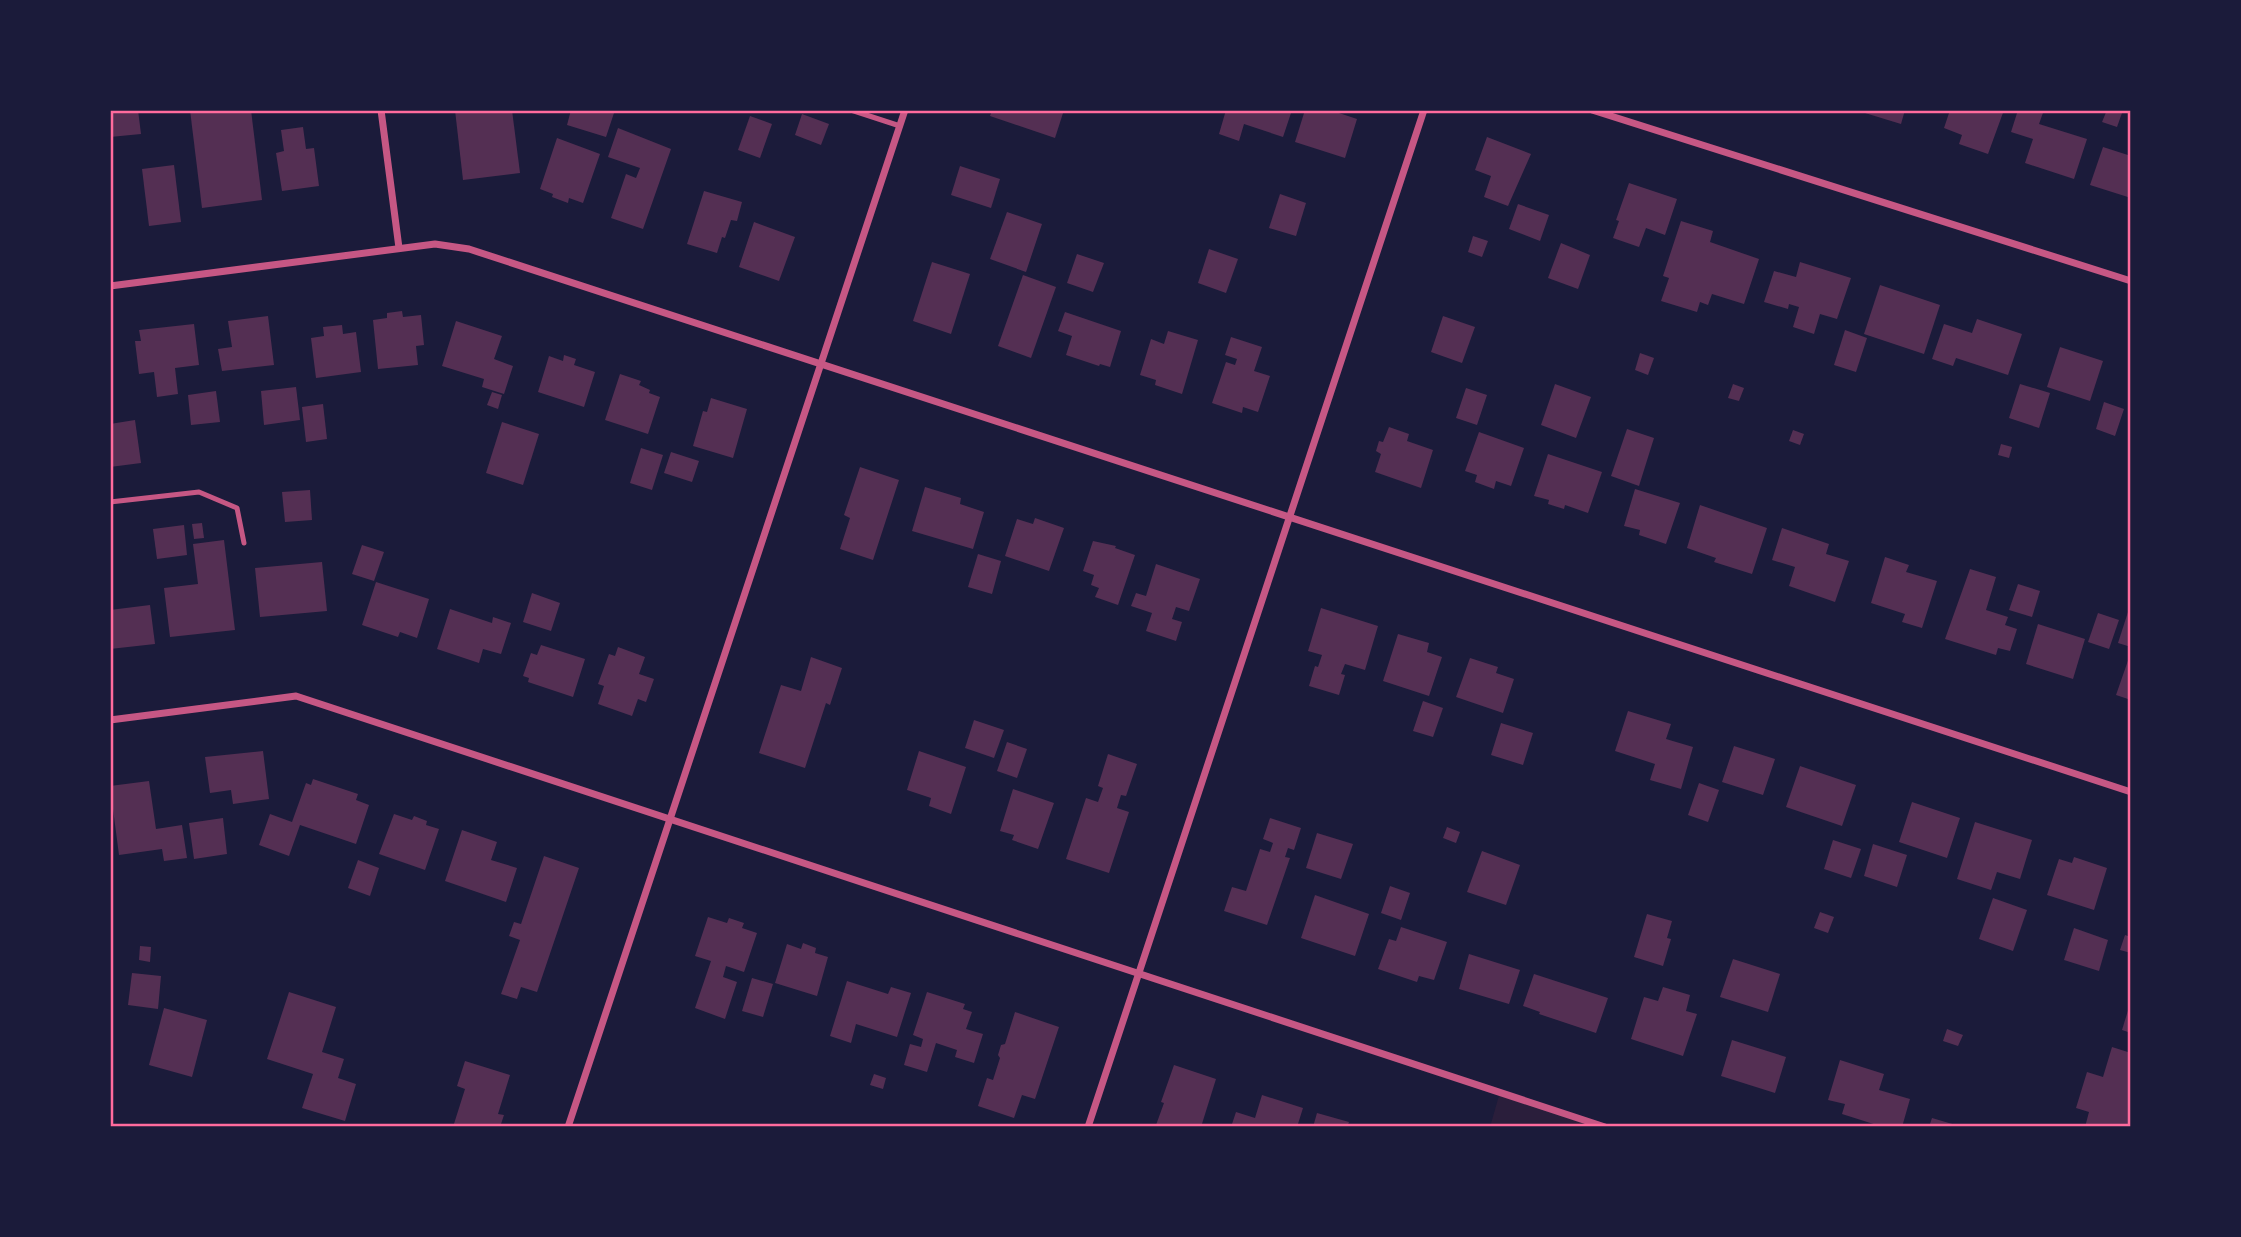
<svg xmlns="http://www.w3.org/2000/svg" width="2241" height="1237" viewBox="0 0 2241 1237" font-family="'DM Sans',sans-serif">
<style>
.green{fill:#2a1e3b}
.building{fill:#542f53}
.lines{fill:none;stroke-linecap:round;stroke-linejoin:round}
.service{stroke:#c65784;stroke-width:5}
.minor{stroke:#c65784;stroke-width:7}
.neatline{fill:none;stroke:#ff6b9d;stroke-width:2.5}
</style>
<rect width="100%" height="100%" fill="#1b1b3a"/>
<polygon class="green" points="1500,1092 1605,1127 1490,1127"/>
<g class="building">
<polygon points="110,110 138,110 141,134 110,137"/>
<polygon points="190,110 251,110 262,200 202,208"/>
<polygon points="455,110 512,110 520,173 463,180"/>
<polygon points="571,110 615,110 606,137 567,125"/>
<polygon points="992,110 1064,110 1055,138 990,116"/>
<polygon points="1226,110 1292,110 1283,137 1244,124 1239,141 1219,134"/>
<polygon points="1305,110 1337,110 1336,112 1357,119 1345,158 1295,142"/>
<polygon points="1866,110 1905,110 1901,124 1865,113"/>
<polygon points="1950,110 2004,110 1988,154 1959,144 1962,135 1944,128"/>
<polygon points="2018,110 2044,110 2039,124 2087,139 2074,179 2025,163 2033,139 2011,132"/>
<polygon points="2107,110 2122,113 2117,127 2102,122"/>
<polygon points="802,114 829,124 821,145 795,135"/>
<polygon points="750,116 772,124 760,158 738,150"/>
<polygon points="303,127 306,149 314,148 319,186 282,191 276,153 284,151 281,130"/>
<polygon points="618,128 671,149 643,229 611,218 626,174 636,178 640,168 608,157"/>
<polygon points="1487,137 1531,154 1508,206 1484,197 1491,176 1475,170"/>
<polygon points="557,138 600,154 583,203 569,198 568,203 552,197 553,194 540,189"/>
<polygon points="2103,147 2131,156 2131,198 2090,185"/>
<polygon points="174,165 181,222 149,226 142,169"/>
<polygon points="960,166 1000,179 991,208 951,195"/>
<polygon points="1629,183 1677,199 1665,235 1646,228 1639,247 1613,238 1619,221 1616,220"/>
<polygon points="704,191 742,202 737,221 731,220 725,238 722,237 717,253 687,244"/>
<polygon points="1280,194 1306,203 1296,236 1269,228"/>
<polygon points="1518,204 1549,215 1540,241 1509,229"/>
<polygon points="1007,212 1042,224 1026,272 990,259"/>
<polygon points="1681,221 1713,231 1710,242 1759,259 1744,304 1712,294 1708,305 1700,302 1697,312 1661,301 1669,278 1663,276"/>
<polygon points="754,222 795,237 779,281 739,267"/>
<polygon points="1473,236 1488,241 1482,257 1468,252"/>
<polygon points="1561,243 1590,255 1578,289 1548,278"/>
<polygon points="1209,249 1238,259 1226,293 1198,283"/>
<polygon points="1077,254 1104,263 1093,292 1067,283"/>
<polygon points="932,262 970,274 951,334 913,321"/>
<polygon points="1800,262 1851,278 1837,319 1820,314 1814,334 1793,327 1799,307 1789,304 1788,309 1764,302 1774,271 1796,277"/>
<polygon points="1023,275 1056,287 1031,358 998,346"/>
<polygon points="1880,285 1940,305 1924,354 1864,334"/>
<polygon points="402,311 403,317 421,315 424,345 416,346 418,365 378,369 373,320 387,318 387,313"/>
<polygon points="1065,312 1121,331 1110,367 1100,364 1099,366 1066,355 1072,336 1058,331"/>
<polygon points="268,316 274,365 222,371 218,349 232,347 228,321"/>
<polygon points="1443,316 1475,327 1462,363 1431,352"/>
<polygon points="1977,319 2022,334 2008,375 1956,358 1953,366 1932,359 1944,324 1972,333"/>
<polygon points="456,321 502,336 494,359 513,366 504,394 482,387 484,379 442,366"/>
<polygon points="194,324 199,365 175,368 178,394 157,397 154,372 139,374 135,341 141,341 139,330"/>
<polygon points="342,325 343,334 356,332 361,372 316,378 311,338 324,336 323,327"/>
<polygon points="1845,330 1867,338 1856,372 1834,365"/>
<polygon points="1168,331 1198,340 1182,394 1155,385 1156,380 1140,375 1151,339 1164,344"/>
<polygon points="1231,337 1262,347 1254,371 1270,376 1258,412 1243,407 1242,413 1212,403 1226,362 1235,365 1237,359 1225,355"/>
<polygon points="2060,347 2103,361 2090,401 2047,387"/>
<polygon points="1640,353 1654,358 1648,375 1635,370"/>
<polygon points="564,355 576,359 574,365 595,372 584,407 538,392 549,356 563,361"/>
<polygon points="620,374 641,381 639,385 650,390 649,393 660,397 648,434 605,420"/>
<polygon points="1555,384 1591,397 1576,438 1541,425"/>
<polygon points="1733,384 1744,388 1739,401 1728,398"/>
<polygon points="2020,384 2050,393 2039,428 2009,418"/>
<polygon points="296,387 300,420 264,425 261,391"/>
<polygon points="1466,388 1487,395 1477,425 1456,418"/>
<polygon points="216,391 220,422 191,425 188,395"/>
<polygon points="492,392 502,395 498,409 487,405"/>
<polygon points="711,398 747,409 733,458 693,446 703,411 707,412"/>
<polygon points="2104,402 2124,409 2115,436 2096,429"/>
<polygon points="323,404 327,439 306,442 302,407"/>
<polygon points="135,420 141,463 110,467 110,424"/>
<polygon points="502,422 539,434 523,485 486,473"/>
<polygon points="1389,427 1409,434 1407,441 1433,450 1421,488 1375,472 1381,454 1376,451 1379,441 1383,442"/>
<polygon points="1627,429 1654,438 1639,486 1611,476"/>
<polygon points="1793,430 1804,434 1800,445 1789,441"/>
<polygon points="1479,432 1524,448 1511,486 1496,481 1494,489 1475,482 1477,475 1465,471"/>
<polygon points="2001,444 2012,447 2009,458 1998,455"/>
<polygon points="641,448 663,455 652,490 630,483"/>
<polygon points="671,452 699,461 692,482 664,473"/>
<polygon points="1548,454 1602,472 1588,513 1565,505 1564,509 1548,504 1549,500 1534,496"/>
<polygon points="860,467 899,480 873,560 840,549 850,518 844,515"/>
<polygon points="925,487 961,498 960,504 984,512 973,549 912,531"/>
<polygon points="1635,489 1680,503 1666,544 1639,535 1640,530 1624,526"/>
<polygon points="310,490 312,520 285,522 282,492"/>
<polygon points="1700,505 1767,528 1752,574 1714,562 1716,558 1687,548"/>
<polygon points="1035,518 1064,528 1049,571 1005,556 1017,519 1033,524"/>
<polygon points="202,523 204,538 194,539 192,524"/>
<polygon points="184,525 187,555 157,559 153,529"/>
<polygon points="1782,528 1829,544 1826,554 1849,561 1835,602 1789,586 1795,567 1772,560"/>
<polygon points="224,540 235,630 170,637 164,588 198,584 193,544"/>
<polygon points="1093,541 1116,546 1115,548 1135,555 1118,605 1095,597 1099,588 1091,585 1094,575 1083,571"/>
<polygon points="362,545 384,552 374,581 352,574"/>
<polygon points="978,554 1001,561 992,594 968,587"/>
<polygon points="1885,557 1909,565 1906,572 1937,581 1922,628 1902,622 1905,614 1871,603"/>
<polygon points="322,562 327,611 260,617 255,568"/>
<polygon points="1156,564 1200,579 1189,611 1176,607 1172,619 1182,622 1176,641 1146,631 1152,613 1131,606 1136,593 1146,596"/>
<polygon points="1970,569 1996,577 1986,610 2008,617 2005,625 2017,629 2010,651 1998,648 1996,655 1945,639"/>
<polygon points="376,582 429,599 417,638 400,632 398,637 362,625"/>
<polygon points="2018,584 2040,591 2032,617 2009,610"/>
<polygon points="532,593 560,603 551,631 523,622"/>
<polygon points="150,605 155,644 110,649 110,610"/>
<polygon points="1321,608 1378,626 1365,670 1345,664 1341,674 1345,675 1339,695 1309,686 1315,666 1318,667 1322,655 1308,651"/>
<polygon points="450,609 492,623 493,617 511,623 501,654 483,649 479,663 437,649"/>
<polygon points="2128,612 2131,613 2131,647 2118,643"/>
<polygon points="2098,613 2119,620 2109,649 2088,642"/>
<polygon points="2038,624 2085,639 2073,679 2026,664"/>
<polygon points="1398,634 1429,643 1427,652 1442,657 1429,696 1383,681"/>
<polygon points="541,645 585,659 573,697 528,682 529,678 523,676 531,653 537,655"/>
<polygon points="618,647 645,657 639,674 654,679 646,702 638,699 632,716 598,704 604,686 598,684 609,654 615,656"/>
<polygon points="2131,652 2131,700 2116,695"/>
<polygon points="811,657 842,668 830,705 826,703 805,768 759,753 781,685 801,691"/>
<polygon points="1470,658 1498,667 1496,673 1514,679 1503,713 1456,697"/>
<polygon points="1423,701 1443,708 1433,737 1413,731"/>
<polygon points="1628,711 1671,724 1666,739 1693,747 1681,789 1650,780 1655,764 1615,751"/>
<polygon points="974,720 1004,730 994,758 965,748"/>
<polygon points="1501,723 1533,733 1523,765 1491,755"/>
<polygon points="1007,742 1027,749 1017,778 997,771"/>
<polygon points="1734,746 1775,759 1763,795 1722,782"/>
<polygon points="263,751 269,799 233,804 231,790 210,793 205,757"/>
<polygon points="919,751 966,767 951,814 929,806 931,798 907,790"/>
<polygon points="1108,754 1137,764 1126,796 1121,795 1117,808 1129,812 1109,873 1066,859 1086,798 1098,802 1103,788 1098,786"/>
<polygon points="1800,766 1856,785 1842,826 1786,807"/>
<polygon points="313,779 358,794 356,800 369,805 356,844 300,825 289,856 259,845 270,814 292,822 306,783 311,785"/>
<polygon points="149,781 156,829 182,825 187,858 164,861 162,849 119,855 110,786"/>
<polygon points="1699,783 1719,790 1708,822 1688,815"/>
<polygon points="1013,789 1054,803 1038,849 1012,840 1014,835 1000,831"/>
<polygon points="1912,802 1960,818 1947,858 1899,842"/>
<polygon points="394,814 412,820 414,816 427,821 426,825 439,829 425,870 379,854"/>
<polygon points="223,818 227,854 194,859 189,823"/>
<polygon points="1270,818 1301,828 1294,850 1288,848 1285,857 1290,858 1267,925 1224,911 1232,887 1246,891 1260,849 1270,852 1273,843 1263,839"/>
<polygon points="1975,822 2032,840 2020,879 1997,872 1991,890 1957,879"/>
<polygon points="1447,827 1460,832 1456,843 1443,838"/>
<polygon points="462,830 497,842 491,860 517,868 506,902 445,881"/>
<polygon points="1317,833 1353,844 1341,879 1306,868"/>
<polygon points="1833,840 1861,849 1851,878 1824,869"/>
<polygon points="1873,844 1907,855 1897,887 1864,876"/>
<polygon points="1482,851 1520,865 1506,905 1467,892"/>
<polygon points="544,856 579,868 537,992 521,987 517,999 501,994 520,940 509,936 514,922 521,924"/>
<polygon points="2074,857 2107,868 2094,910 2047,895 2059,859 2072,863"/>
<polygon points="358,860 379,868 370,896 348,888"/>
<polygon points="1390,886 1410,893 1401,920 1381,913"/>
<polygon points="1315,895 1369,914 1355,956 1301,938"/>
<polygon points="1993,898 2027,910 2013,951 1979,939"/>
<polygon points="1820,912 1834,917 1828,933 1814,928"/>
<polygon points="1647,914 1672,921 1667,938 1671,939 1663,966 1634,957"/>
<polygon points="708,917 727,923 729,918 744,923 742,928 757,933 744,972 726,966 723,977 737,982 725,1019 695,1008 711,961 695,956"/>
<polygon points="1401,927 1447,942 1434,980 1419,976 1417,982 1378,969 1389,939 1396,941"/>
<polygon points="2074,928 2108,940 2099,971 2064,960"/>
<polygon points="2125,935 2131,937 2131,953 2120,950"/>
<polygon points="803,943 816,948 815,953 828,957 817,996 775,983 787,944 801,949"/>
<polygon points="140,946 151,947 150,962 139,960"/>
<polygon points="1469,954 1520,970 1509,1004 1459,989"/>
<polygon points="1733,959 1780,974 1768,1012 1720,997"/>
<polygon points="132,973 161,976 158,1009 128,1005"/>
<polygon points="1534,974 1608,998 1596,1033 1539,1014 1540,1012 1523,1006"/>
<polygon points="752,978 773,984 763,1017 742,1011"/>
<polygon points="847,981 888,994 891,987 911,993 897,1037 856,1024 851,1043 830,1036"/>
<polygon points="1663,987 1690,995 1686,1011 1697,1014 1683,1056 1631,1039 1644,997 1658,1001"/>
<polygon points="289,992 336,1007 322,1052 344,1059 338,1078 356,1084 345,1121 302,1108 313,1074 267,1059"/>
<polygon points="927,992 965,1004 963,1009 972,1012 966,1029 983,1034 974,1063 955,1057 957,1050 936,1043 927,1072 904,1065 910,1044 921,1047 923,1039 913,1035"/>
<polygon points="2130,1004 2131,1004 2131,1033 2122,1030"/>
<polygon points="164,1008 207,1020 192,1077 149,1065"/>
<polygon points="1015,1012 1059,1027 1035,1099 1022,1095 1014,1118 978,1106 987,1078 993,1080 1000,1058 998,1055 1001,1045 1005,1044"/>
<polygon points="1947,1029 1963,1035 1958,1046 1943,1041"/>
<polygon points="1732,1040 1786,1057 1775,1093 1721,1076"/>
<polygon points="2112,1047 2131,1053 2131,1127 2085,1127 2089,1112 2076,1108 2087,1072 2103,1077"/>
<polygon points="1840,1060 1884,1074 1879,1090 1910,1099 1902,1127 1883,1127 1842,1114 1845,1104 1828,1100"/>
<polygon points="465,1061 510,1075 498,1114 504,1115 500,1127 453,1127 465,1089 457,1086"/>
<polygon points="1174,1065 1216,1079 1201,1127 1156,1125 1164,1103 1161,1102"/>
<polygon points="874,1074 886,1078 883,1089 870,1085"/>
<polygon points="1262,1095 1303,1108 1297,1127 1231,1127 1236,1112 1255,1118"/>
<polygon points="1317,1113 1349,1122 1347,1127 1313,1127"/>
<polygon points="1932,1118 1959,1126 1959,1127 1929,1127"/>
</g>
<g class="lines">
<g class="service">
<polyline points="851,110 900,126"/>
<polyline points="110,502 199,492 237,508 244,543"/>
</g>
<g class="minor">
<polyline points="381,110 399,248"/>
<polyline points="1592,110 2131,281"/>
<polyline points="110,286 435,244 469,249 2131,792"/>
<polyline points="110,720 296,696 1605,1127"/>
<polyline points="568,1127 905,110"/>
<polyline points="1088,1127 1424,110"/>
</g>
</g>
<rect width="2241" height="1237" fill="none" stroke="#1b1b3a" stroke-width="224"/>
<rect x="112" y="112" width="2017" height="1013" class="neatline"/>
</svg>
